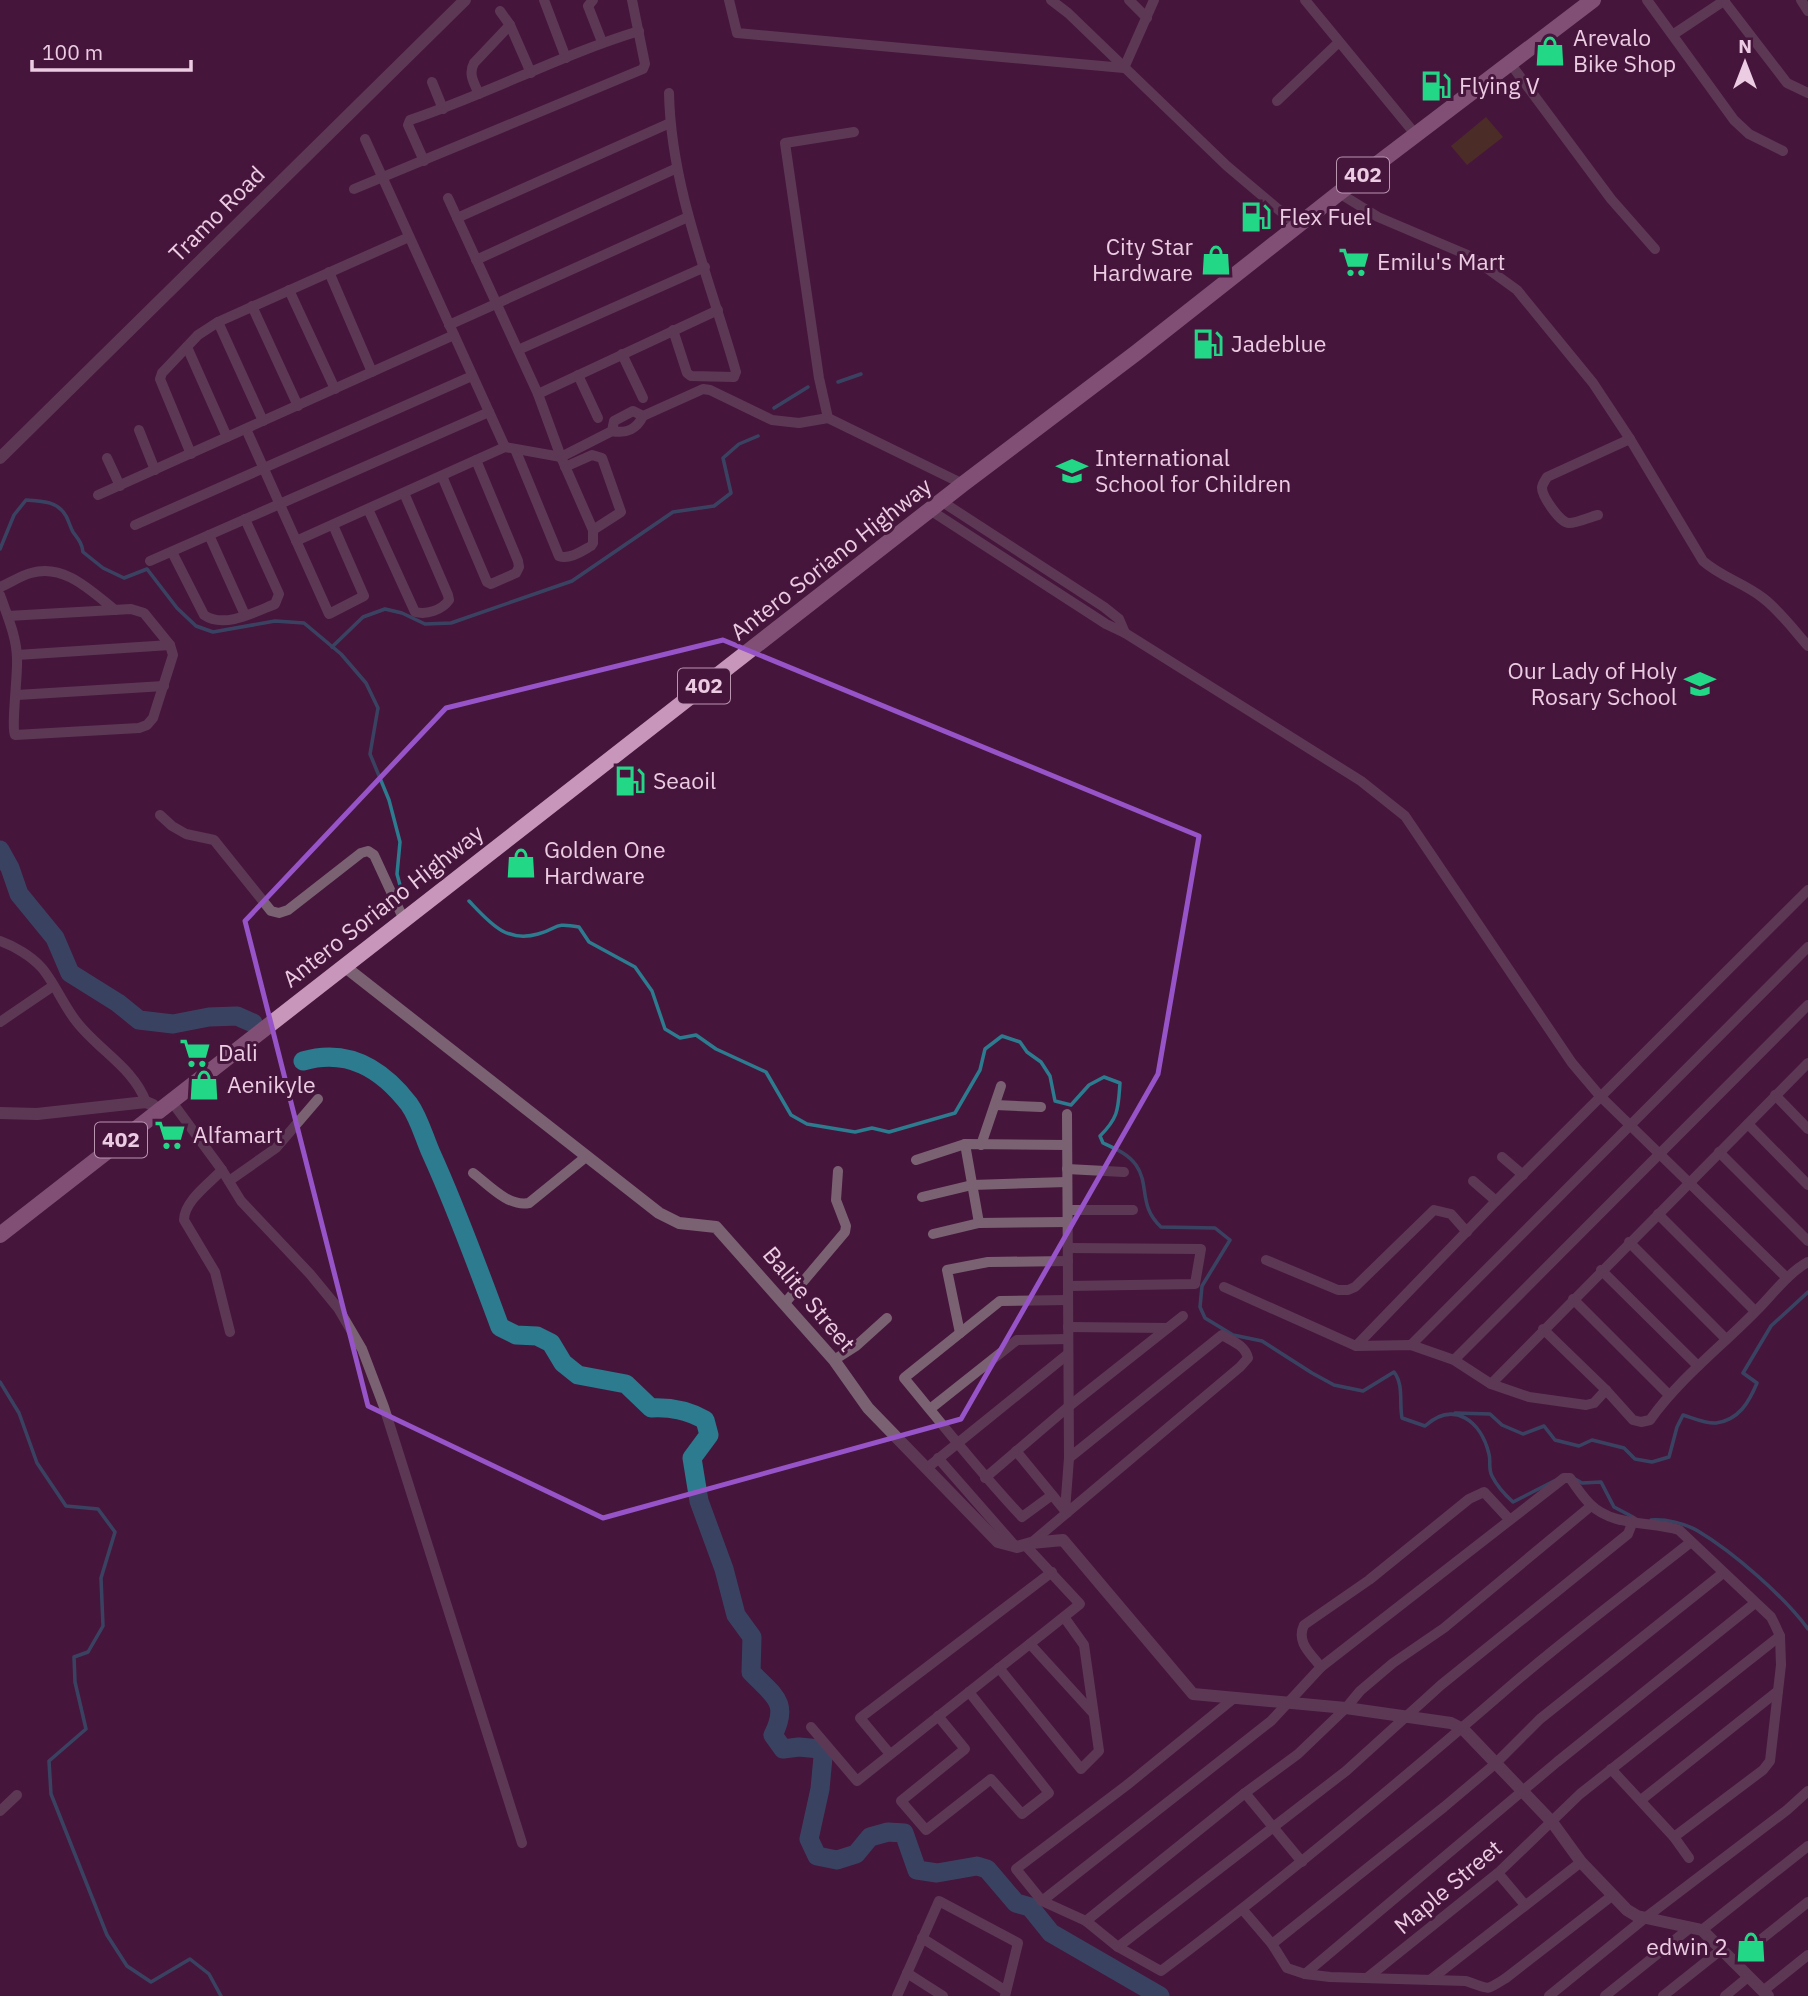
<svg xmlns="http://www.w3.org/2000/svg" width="1808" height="1996" viewBox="0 0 1808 1996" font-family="'IBM Plex Sans',sans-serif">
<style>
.green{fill:#53470e}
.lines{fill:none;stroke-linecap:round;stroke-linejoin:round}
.stream{stroke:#2c7b8e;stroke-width:3.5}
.river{stroke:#2c7b8e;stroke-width:19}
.minor{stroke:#7b6273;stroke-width:10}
.tertiary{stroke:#7b6273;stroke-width:12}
.primary{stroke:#c996bb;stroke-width:16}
.marked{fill:none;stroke:#9754c8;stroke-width:5;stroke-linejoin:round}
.labels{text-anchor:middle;stroke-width:6;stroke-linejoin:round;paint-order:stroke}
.shield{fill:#46153c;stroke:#ba95b0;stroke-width:2}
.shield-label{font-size:21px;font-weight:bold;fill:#eccce2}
.poi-label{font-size:23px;fill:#eccce2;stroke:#46153c;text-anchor:start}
.street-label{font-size:23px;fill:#eccce2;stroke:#46153c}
</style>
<rect width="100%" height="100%" fill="#46153c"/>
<polygon class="green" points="1486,117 1503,137 1467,165 1451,146"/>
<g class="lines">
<g class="stream">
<polyline points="838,382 861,374"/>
<polyline points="774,408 808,387"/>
<path d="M0,549L14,515L26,500C41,501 58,501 66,516C69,521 70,527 73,532C78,539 82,543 83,552L103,568L124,578L147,569L177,608L196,626L213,632L275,621L304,623L341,654L366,683L378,708L370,754L389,800L400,842L397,874L401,889"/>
<polyline points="332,647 363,617 385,609 402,613 425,624 451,623 572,581 673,512 714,506 731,493 723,458 739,444 758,436"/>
<path d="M469,901C490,923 506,943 538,934C560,928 552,922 579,927L589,942L635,967L652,991L665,1029L680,1038L696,1035L716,1049L766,1072L791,1115L807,1124L855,1132L872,1128L889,1132L955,1113L980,1070L985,1049L1002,1036L1020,1042L1027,1052L1041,1062L1050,1076L1055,1101L1071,1105L1089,1085L1104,1077L1120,1083C1118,1109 1119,1117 1100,1136L1103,1143C1116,1149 1128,1154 1136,1165C1150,1185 1138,1206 1161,1227L1215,1228L1230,1240L1202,1286L1200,1307L1205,1318L1233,1335L1262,1341L1312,1373L1334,1385L1363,1391L1394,1372C1404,1385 1399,1402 1402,1418L1425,1426C1454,1400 1481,1421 1489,1454C1491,1461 1488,1469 1492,1476C1497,1486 1504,1494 1513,1502L1554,1481"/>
<polyline points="0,1382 19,1413 37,1463 66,1506 98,1509 115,1532 101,1578 103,1626 88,1652 74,1657 75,1682 86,1729 49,1761 51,1794 107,1935 127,1966 151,1982 190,1959 209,1974 221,1996"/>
<path d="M1455,1413L1490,1414L1502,1425L1523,1434L1544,1426L1555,1440L1579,1446L1592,1440L1624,1448L1635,1459L1652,1462L1669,1457L1677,1427L1683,1415C1693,1418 1706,1424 1716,1423C1739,1420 1749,1402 1757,1383L1743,1373L1771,1326L1808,1292"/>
<polyline points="1575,1479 1582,1483 1601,1482 1614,1507 1633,1517"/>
<path d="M1651,1520C1666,1519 1684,1523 1698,1531C1733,1552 1784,1596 1808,1629"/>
</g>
<g class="river">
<polyline points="0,850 10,868 19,894 55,938 70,973 118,1003 139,1020 173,1024 209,1017 237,1016 253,1023"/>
<path d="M303,1061C348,1048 382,1069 409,1104C419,1118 424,1137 431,1153C457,1210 478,1268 500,1327L516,1335L537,1336L551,1343L563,1363L578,1375L626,1384L651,1408C671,1407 687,1410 705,1420L709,1435L692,1458L699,1501L724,1569L736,1615L752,1637L751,1672C773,1695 790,1702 773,1735L783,1749L799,1747L820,1749L823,1757L820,1789L809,1839L817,1856L837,1860L856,1854L870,1837L888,1832L904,1833L917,1870L937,1873L977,1866L987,1869L1016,1903L1030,1907L1051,1933L1160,1996"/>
</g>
<g class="minor">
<polyline points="544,0 566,58"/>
<polyline points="593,0 588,6 602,42"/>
<polyline points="729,0 737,33 1124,68 1154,0"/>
<polyline points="1051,0 1068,13 1227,166 1298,226"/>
<polyline points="1129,0 1147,18"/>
<polyline points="1305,0 1416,135"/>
<polyline points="1647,0 1734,120 1749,134 1783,151"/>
<polyline points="1801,0 1808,11"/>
<polyline points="1724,1 1787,83 1808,93"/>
<polyline points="500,11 510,25 531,73"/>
<polyline points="1674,34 1725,0"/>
<polyline points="1510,63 1611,199 1655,249"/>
<polyline points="432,82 443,109"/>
<path d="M669,93C671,189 710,280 736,372L734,377L691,376L687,373L673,330"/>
<path d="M479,94C474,83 468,74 474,63L510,25"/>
<polyline points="1277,101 1339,42"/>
<polyline points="854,132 785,143 819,378 828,418 963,484"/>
<polyline points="365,139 505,447 561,457 612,431 614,421 633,411 643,416 703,389 710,390 772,420 799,423 828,418"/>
<path d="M424,161L408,125L410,120C488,94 560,55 639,31"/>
<polyline points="354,189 643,69 645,64 632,0"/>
<path d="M1339,193L1378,217L1470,256L1517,290L1593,383L1630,439L1703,561C1721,577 1744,583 1763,598C1780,611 1794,630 1808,646"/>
<path d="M448,198L538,394L561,457L593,530V543L591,546C582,551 569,560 559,556L515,449"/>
<polyline points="457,218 670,123"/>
<polyline points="476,260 677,168"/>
<polyline points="329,272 372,372"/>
<polyline points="289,290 335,389"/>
<polyline points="252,306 298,406"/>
<polyline points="218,322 263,421"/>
<polyline points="449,325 688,217"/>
<polyline points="187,347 227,437"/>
<polyline points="518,350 705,267"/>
<polyline points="622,354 643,398"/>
<polyline points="578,375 598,418"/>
<polyline points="538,394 718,310"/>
<polyline points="246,429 329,614 364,596 333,525"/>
<polyline points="139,430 155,470"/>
<path d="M612,431C626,434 637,429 643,416"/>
<polyline points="191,454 160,379 162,373 198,335 218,322 409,237"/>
<polyline points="107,458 120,486"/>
<polyline points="565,467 592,455 602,458 621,512 593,530"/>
<polyline points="442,476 487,582 491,584 516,573 519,567 518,561 476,460"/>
<polyline points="98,495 454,335"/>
<polyline points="941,501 1104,607 1119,619 1125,633"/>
<path d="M368,509L415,612C427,615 442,610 449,600L448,595L404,493"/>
<polyline points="930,510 1106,624 1125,633 1361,781 1405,816 1572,1063 1600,1096 1787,1278"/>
<path d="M1598,515C1589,517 1578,523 1569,523C1560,523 1542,496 1542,488C1542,484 1545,481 1547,477L1630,439"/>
<polyline points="135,525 472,376"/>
<polyline points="209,535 245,615"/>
<polyline points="296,541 505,447"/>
<path d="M172,552L204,615C224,629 255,612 275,604L279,594L245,519"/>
<polyline points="150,561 489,412"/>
<path d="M0,587C10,583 20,576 31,573C64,563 91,591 115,610"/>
<path d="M0,595C7,615 17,638 17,659C18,674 11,727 15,735L139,728L147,725L153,718L173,655L170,645L144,613L131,609L8,616"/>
<polyline points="17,655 170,645"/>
<polyline points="17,695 164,686"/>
<polyline points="160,815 172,826 186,834 214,840 271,911 279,913 288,910 361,853 368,851 374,855 404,920"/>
<path d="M0,941C14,946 31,956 41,967C53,980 64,1006 76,1021C98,1050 133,1067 146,1102"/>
<polyline points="0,1022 53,986"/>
<polyline points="1775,1095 1808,1129"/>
<polyline points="172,1102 222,1170 241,1201 310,1274 338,1308 362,1349 384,1407 522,1843"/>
<polyline points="995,1105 1041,1107"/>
<polyline points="1748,1124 1808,1185"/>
<polyline points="965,1144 979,1223"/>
<polyline points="981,1145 1001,1086"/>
<polyline points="1719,1152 1808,1241"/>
<polyline points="1502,1157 1523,1175"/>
<polyline points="916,1160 965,1144 1067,1145"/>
<polyline points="1067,1169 1124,1172"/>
<path d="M222,1170C210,1183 184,1201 184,1220L215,1272L230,1332"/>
<path d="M473,1173C489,1185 508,1207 529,1203L587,1156"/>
<polyline points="229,1181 276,1148 318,1099"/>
<polyline points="1473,1181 1496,1201"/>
<polyline points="922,1197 972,1185 1067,1182"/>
<polyline points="1068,1210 1133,1210"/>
<polyline points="1658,1214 1755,1311"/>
<polyline points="933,1234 979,1223 1068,1222"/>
<polyline points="1629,1242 1726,1339"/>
<polyline points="1068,1248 1201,1249 1195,1284 1068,1286"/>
<polyline points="1266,1260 1338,1290 1348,1290 1355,1287 1434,1210 1451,1214 1467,1232"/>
<polyline points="1601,1270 1698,1366"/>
<polyline points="1224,1287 1356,1346 1411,1345 1454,1360 1491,1384 1529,1397 1586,1405 1594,1403 1606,1390"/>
<polyline points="1573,1299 1668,1394"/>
<polyline points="785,1303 845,1232 846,1226 836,1200 838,1171"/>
<polyline points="1068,1327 1168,1328"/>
<path d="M1543,1329L1606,1390L1633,1420L1641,1422L1650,1420C1680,1378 1721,1347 1757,1310C1773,1294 1788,1273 1808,1262"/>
<polyline points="960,1333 947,1270 988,1262 1068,1261"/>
<polyline points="1411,1345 1808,947"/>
<polyline points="1356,1346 1496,1201 1808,890"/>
<polyline points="834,1360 856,1346 887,1318"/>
<polyline points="1454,1360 1808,1005"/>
<polyline points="1491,1384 1808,1063"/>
<polyline points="930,1409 1017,1340 1068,1339"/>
<polyline points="1016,1451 1067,1513"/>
<polyline points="938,1458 1016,1547"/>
<polyline points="927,1468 1068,1354"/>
<polyline points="985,1478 1068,1407 1183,1316"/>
<path d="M1052,1495L1022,1517C980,1473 943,1425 904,1378L1000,1301L1068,1300"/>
<polyline points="1065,1511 1069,1458 1067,1114"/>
<path d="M1031,1543L1240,1367L1248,1358C1245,1345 1232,1341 1222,1335L1069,1458"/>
<polyline points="1030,1644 1093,1713"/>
<path d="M1321,1667C1310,1653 1296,1642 1304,1625L1369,1580L1469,1499L1484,1492L1509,1519"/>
<polyline points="999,1668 1081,1769 1099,1751 1084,1645 1064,1617"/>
<path d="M1234,1698L1127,1785L1016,1869L1042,1901L1086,1921L1118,1947L1161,1971C1281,1881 1395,1786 1508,1688C1567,1637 1630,1590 1691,1542"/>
<polyline points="938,1716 965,1749 901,1801 926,1830 991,1779 1022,1814 1049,1793 969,1692"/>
<polyline points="811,1727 857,1781 1080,1604 1025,1545"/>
<polyline points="890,1754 860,1718 1052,1572"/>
<polyline points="1611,1769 1674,1837 1689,1858"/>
<polyline points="1245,1793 1302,1862"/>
<polyline points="1641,1800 1778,1691"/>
<polyline points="0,1811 17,1795"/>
<polyline points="1498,1873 1525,1905"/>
<path d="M1042,1901L1271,1721L1321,1667L1564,1478H1570C1576,1487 1583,1497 1590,1504C1613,1527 1650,1521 1679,1530L1771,1617L1775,1625L1780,1636L1781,1665L1770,1761L1763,1770L1674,1837"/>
<polyline points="1243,1910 1272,1944 1287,1968 1305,1974 1557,1762 1755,1603"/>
<polyline points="1086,1921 1245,1793 1298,1754 1346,1708 1360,1691 1393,1663 1444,1628 1591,1506"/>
<polyline points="1702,1930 1808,1846"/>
<polyline points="922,1938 1006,1991"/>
<polyline points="1272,1944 1444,1807 1495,1764 1540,1719 1723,1573"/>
<polyline points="1118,1947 1346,1771 1441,1685 1628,1534 1633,1521"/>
<polyline points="1733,1962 1808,1902"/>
<polyline points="907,1973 943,1996"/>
<path d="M1305,1974L1330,1977L1466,1981C1490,1989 1484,1992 1506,1978L1613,1895"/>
<polyline points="1367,1978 1498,1873 1580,1794 1780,1636"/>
<polyline points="1430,1980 1581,1862"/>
<polyline points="1763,1991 1808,1955"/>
<polyline points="897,1996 939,1901 1018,1943 1005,1996"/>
<polyline points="1549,1996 1645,1918 1787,1810 1808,1791"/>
<polyline points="1605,1996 1691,1927"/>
<polyline points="1663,1996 1722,1949"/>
<polyline points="1725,1996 1748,1977"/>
</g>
<g class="tertiary">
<polyline points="0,458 465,0"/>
<polyline points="344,966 659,1213 679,1223 716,1227 834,1360 868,1408 998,1542 1017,1547 1031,1543 1063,1540 1193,1694 1346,1708 1451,1723 1463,1729 1552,1822 1581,1862 1627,1910 1637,1916 1702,1930 1768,1996"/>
<polyline points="0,1113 37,1114 146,1102 153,1105 157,1112"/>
</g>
<polyline class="primary" points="0,1235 963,484 1136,353 1339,193 1593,0"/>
</g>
<path d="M0 0H1808V1996H0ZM723,640L1199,836L1158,1074L961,1419L603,1518L368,1406L245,921L446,708Z" fill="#46153c" fill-opacity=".55" fill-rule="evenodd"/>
<path class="marked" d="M723,640L1199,836L1158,1074L961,1419L603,1518L368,1406L245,921L446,708Z"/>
<defs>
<g id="shop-bare" transform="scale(2.415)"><path d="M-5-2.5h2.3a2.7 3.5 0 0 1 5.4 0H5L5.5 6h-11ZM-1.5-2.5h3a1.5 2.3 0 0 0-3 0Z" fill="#22d887" stroke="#46153c" stroke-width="2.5" paint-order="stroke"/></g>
<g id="fuel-bare" transform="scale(2.415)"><path d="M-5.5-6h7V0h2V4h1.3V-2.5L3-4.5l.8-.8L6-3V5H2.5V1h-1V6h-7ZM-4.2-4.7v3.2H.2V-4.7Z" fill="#22d887" stroke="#46153c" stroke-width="2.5" paint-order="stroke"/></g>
<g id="supermarket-bare" transform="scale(2.415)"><path d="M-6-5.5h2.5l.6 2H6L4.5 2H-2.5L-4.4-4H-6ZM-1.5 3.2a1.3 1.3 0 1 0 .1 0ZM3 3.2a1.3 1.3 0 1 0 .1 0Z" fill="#22d887" stroke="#46153c" stroke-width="2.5" paint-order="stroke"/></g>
<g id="school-bare" transform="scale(2.415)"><path d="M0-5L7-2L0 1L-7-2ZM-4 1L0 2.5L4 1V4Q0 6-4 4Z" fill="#22d887" stroke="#46153c" stroke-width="2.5" paint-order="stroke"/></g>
</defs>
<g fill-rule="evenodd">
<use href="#shop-bare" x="1550" y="51"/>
<use href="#fuel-bare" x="1436" y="86"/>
<use href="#fuel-bare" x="1256" y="217"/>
<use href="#shop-bare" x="1216" y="260"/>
<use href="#supermarket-bare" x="1354" y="262"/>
<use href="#fuel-bare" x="1208" y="344"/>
<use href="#school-bare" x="1072" y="471"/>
<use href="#school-bare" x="1700" y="684"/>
<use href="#fuel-bare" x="630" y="781"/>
<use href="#shop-bare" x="521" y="863"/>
<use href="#supermarket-bare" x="195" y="1053"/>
<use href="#shop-bare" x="204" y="1085"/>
<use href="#supermarket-bare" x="170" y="1135"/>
<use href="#shop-bare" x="1751" y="1947"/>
</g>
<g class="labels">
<g class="shield">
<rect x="1337" y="157.5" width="52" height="35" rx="5"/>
<rect x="678" y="668.5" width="52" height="35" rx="5"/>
<rect x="95" y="1122.5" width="52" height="35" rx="5"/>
</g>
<g class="shield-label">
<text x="1363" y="182">402</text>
<text x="704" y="693">402</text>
<text x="121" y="1147">402</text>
</g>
<g class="poi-label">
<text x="1573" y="46">Arevalo<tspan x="1573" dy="26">Bike Shop</tspan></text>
<text x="1459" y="94">Flying V</text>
<text x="1279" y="225">Flex Fuel</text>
<text x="1193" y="255" text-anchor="end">City Star<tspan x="1193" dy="26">Hardware</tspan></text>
<text x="1377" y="270">Emilu's Mart</text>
<text x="1231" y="352">Jadeblue</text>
<text x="1095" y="466">International<tspan x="1095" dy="26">School for Children</tspan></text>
<text x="1677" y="679" text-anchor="end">Our Lady of Holy<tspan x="1677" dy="26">Rosary School</tspan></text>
<text x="653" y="789">Seaoil</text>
<text x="544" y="858">Golden One<tspan x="544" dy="26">Hardware</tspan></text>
<text x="218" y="1061">Dali</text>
<text x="227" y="1093">Aenikyle</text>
<text x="193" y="1143">Alfamart</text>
<text x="1728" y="1955" text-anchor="end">edwin 2</text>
</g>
<g class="street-label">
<text transform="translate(217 214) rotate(-45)" y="8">Tramo Road</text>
<text transform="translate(831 559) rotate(-38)" y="8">Antero Soriano Highway</text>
<text transform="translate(383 906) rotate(-38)" y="8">Antero Soriano Highway</text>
<text transform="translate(809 1299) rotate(50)" y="8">Balite Street</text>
<text transform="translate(1448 1887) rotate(-40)" y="8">Maple Street</text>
</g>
</g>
<g transform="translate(1745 63)" stroke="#46153c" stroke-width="5" paint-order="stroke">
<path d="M0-5L12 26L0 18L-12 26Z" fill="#eccce2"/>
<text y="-10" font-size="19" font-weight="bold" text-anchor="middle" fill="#eccce2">N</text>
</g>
<path d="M32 60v10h159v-10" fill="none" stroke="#eccce2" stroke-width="3.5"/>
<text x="42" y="60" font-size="21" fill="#eccce2" stroke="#46153c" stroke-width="5" paint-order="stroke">100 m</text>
</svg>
